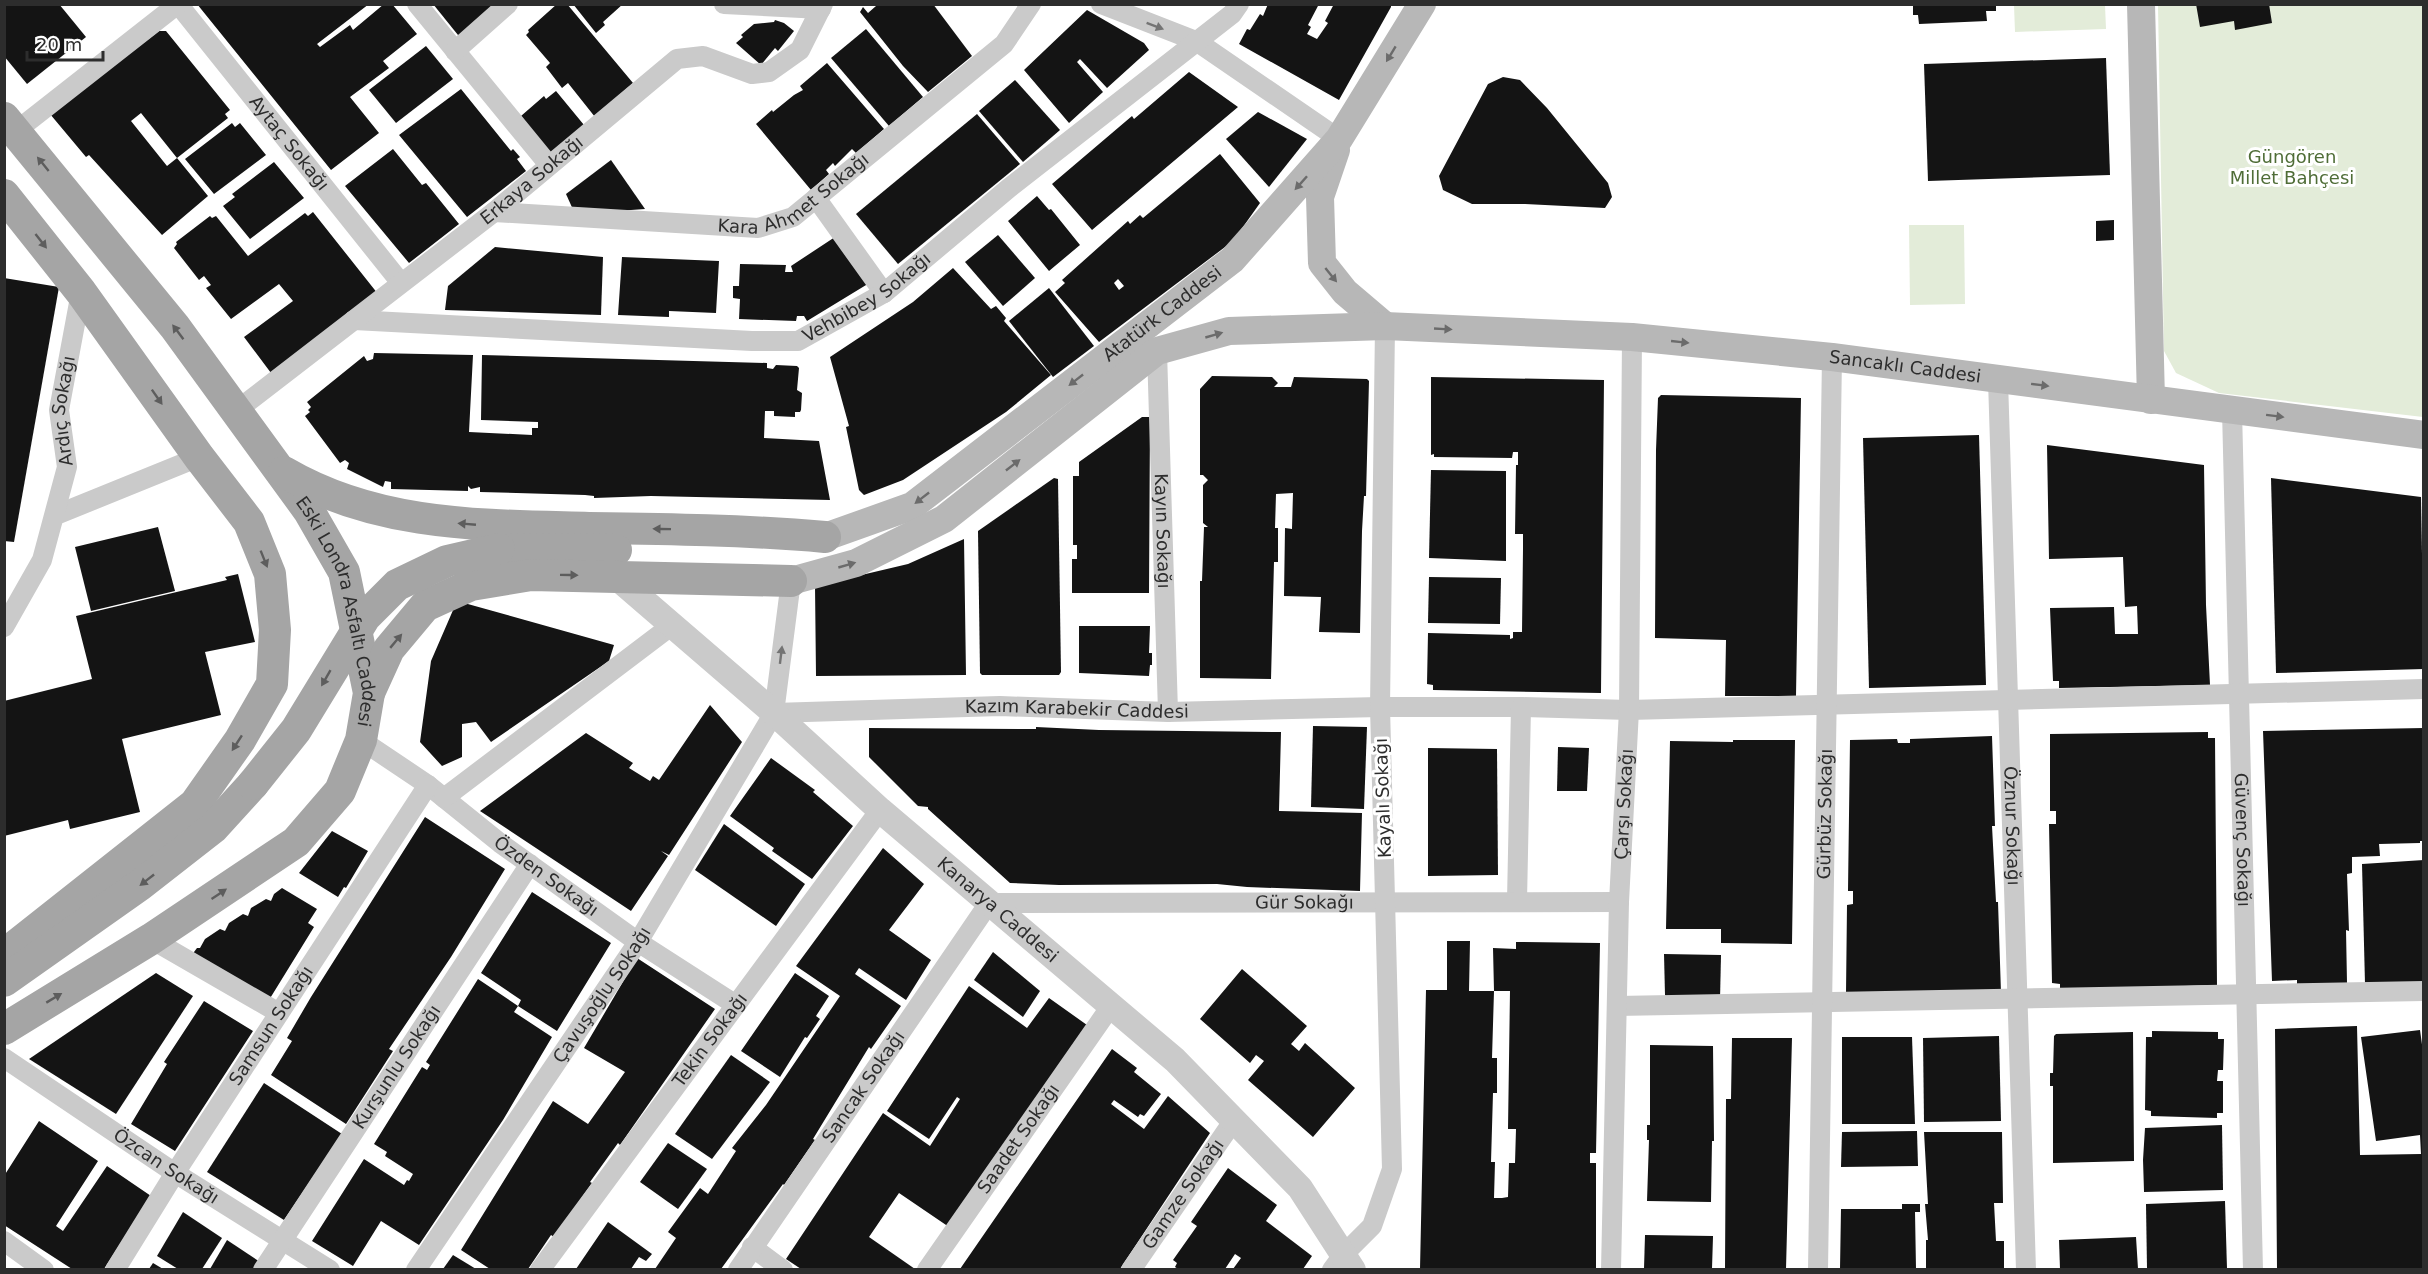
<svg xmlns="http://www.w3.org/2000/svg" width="2428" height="1274" viewBox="0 0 2428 1274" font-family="'DejaVu Sans',sans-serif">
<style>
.green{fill:#e3ecd9}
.building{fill:#141414;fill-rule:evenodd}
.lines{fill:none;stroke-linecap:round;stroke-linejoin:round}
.minor{stroke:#cacaca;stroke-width:20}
.tertiary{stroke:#cacaca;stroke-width:26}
.secondary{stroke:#b7b7b7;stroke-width:28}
.primary{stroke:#a5a5a5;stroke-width:32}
.primary-bridge{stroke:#a5a5a5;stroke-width:32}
.oneway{fill:#747474}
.oneway2{fill:#6b6b6b}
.oneway3{fill:#5d5d5d}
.labels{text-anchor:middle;stroke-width:6;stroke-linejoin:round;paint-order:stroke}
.street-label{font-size:18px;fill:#2d2d2d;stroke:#fff}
.park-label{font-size:18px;fill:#4f6d37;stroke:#fff}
</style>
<rect width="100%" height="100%" fill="#fff"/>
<g class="green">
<polygon points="2014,5 2105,5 2106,29 2015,32"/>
<polygon points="2158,5 2423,5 2423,417 2219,393 2176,373 2164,351"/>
<polygon points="1909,225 1964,225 1965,304 1910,305"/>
</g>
<g class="building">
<polygon points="4,4 59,4 86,37 27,84 4,56"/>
<polygon points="197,4 369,4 317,44 320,47 350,25 353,30 384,4 392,4 417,34 383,61 389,68 350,97 379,133 331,170"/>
<polygon points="433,4 498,4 462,40"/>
<polygon points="557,4 567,4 633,83 595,117 568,83 562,88 546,67 550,63 526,35 529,32 528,30"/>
<polygon points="573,4 623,4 603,22 605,25 596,33"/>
<polygon points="875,4 933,4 972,56 928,92 903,66 860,12 863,7 868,13 876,6"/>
<polygon points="1268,4 1319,4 1308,25 1311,27 1307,34 1317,39 1328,23 1325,21 1334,4 1391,4 1391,7 1339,100 1239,44 1247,29 1250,30 1260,14 1263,16"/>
<polygon points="1913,4 1996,4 1996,11 1986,11 1987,21 1919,24 1918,15 1913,15"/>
<polygon points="2196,4 2269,4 2272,23 2235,30 2234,21 2200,27"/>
<polygon points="1087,10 1144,43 1149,50 1107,88 1080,59 1077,62 1103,92 1069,123 1024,70"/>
<polygon points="775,20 784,23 794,31 778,51 775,48 761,65 736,43 743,37 741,35 754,24 774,22"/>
<polygon points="866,29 923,97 889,126 831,58"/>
<polygon points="159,31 166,31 230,110 225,114 228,118 177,158 141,113 131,121 167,166 177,158 208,196 162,235 89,155 86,157 50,114"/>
<polygon points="426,46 453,79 396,123 369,90"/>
<polygon points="2106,58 2110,175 1928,181 1924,64"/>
<polygon points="827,63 884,129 856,153 852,149 835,166 833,163 826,170 829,174 811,190 756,124 772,110 773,112 794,95 803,90 800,86"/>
<polygon points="1189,72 1238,107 1092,230 1052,184 1132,116 1134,119"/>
<polygon points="1503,77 1520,80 1547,108 1608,183 1612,197 1605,208 1525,204 1472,204 1443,190 1439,176 1488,84"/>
<polygon points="1015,80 1060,130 1023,162 979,111"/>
<polygon points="461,89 511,151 513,149 520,157 517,159 526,171 467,217 399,135"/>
<polygon points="556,91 584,125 550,154 521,116 544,96 546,99"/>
<polygon points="1258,112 1307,139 1269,187 1226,139"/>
<polygon points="977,114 1020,164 898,264 856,214"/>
<polygon points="232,123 235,127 240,123 266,155 214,194 185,159"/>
<polygon points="393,149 422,185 426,183 459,224 409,263 345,186"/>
<path d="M1220,154L1260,203L1233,241L1099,342L1055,292L1065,283L1062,280L1128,221L1130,224L1140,215L1143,218ZM1118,279L1124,286L1119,290L1114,283Z"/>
<polygon points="611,160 645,209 575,214 566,194"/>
<polygon points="274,162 304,198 250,239 223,206 235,197 232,194"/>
<polygon points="1037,196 1049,210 1051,209 1080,245 1049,271 1008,221"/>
<polygon points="313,212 378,294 271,373 244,337 293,301 279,284 231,319 206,288 211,285 204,276 199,280 174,248 177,244 176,242 210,216 212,218 216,216 248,256 305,213 308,216"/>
<polygon points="2114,220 2114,240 2096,241 2096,221"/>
<polygon points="998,235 1035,278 1003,306 965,262"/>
<polygon points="835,237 871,282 807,321 804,316 797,316 796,321 739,319 740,299 733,298 733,286 739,286 740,264 786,265 785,272 793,272 791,266"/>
<polygon points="495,247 603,257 601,315 445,310 448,286"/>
<polygon points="622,257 719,261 716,313 669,311 669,317 618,315"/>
<polygon points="953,268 991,309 996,306 1006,318 1004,321 1051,375 1006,412 903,480 864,495 859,490 846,427 849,426 830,357 913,302"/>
<polygon points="4,278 59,287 14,542 4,541"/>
<polygon points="1049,288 1094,346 1053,377 1009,321"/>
<polygon points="374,353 473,355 469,432 532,435 532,428 538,428 538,422 481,420 482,355 767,363 767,368 773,369 776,365 797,366 799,368 797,390 802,393 801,410 800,412 795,412 795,417 774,416 774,411 765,411 764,438 819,441 830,500 651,496 594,498 594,496 585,495 480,492 480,487 471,489 468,486 468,491 391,489 391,482 385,481 383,487 347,469 349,463 345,460 340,463 305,416 310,412 308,410 311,407 307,402 364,356 367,361 373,359"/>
<polygon points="1212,376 1272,377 1278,383 1274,387 1291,387 1294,377 1367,379 1369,381 1366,496 1364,496 1362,531 1360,633 1319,632 1321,597 1284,596 1285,528 1292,529 1293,493 1276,494 1275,528 1278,528 1278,562 1274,562 1271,679 1200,678 1200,581 1202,581 1204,527 1208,527 1203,523 1203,485 1208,480 1203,475 1200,475 1200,389"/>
<polygon points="1431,377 1604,380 1601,693 1433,690 1433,685 1427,684 1428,633 1510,635 1510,639 1513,638 1513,632 1522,632 1523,549 1523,534 1515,534 1516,465 1518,465 1518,452 1513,452 1512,458 1434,457 1434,454 1431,455"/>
<polygon points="1661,395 1801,398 1796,696 1725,696 1726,640 1655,638 1656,450 1658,398"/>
<polygon points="1142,417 1150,417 1149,593 1072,593 1072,559 1077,559 1077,545 1073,545 1073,476 1079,476 1079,462"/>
<polygon points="1979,435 1986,685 1869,688 1863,438"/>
<polygon points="2047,445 2204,465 2206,605 2210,685 2059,688 2059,681 2053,681 2050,608 2114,607 2115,634 2138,634 2137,606 2125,607 2123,557 2049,559"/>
<polygon points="1431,470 1506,471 1506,561 1429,558"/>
<polygon points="1054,478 1058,479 1061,672 1059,675 982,675 980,673 978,531"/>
<polygon points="2271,478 2421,497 2424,669 2276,673"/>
<polygon points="158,527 175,591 91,611 75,547"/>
<polygon points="964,539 966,675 816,676 815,586 908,564"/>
<polygon points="238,574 255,642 205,652 221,715 122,739 140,812 70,829 68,820 4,836 4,701 92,679 76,616 227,580 225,577"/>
<polygon points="1429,577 1501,578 1500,624 1428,623"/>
<polygon points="457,601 614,645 609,661 491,742 476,722 462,724 462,757 442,766 420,742 431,661"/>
<polygon points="1079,626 1150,626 1149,653 1152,653 1152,665 1150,665 1149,676 1079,673"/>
<polygon points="710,705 742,742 669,855 661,851 668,856 631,911 480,811 586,733 633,763 629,768 650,781 653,776 659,780"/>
<polygon points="1313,726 1367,727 1364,809 1311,807"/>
<polygon points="1036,727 1099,730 1281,732 1279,811 1362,813 1360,891 1247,887 1217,884 1059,885 1010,883 928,809 928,807 918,806 869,757 869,728 1036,729"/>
<polygon points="2424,728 2424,841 2420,841 2420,843 2379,844 2380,856 2352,857 2352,873 2347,874 2349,931 2346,930 2347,983 2297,985 2297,980 2272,981 2263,731"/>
<polygon points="2208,732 2208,738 2215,738 2217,985 2060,990 2060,984 2052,983 2049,824 2056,824 2056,811 2050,811 2050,734"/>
<polygon points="1992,736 1995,826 1992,826 1996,902 1998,902 2001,993 1846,993 1847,905 1853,904 1853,891 1848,891 1850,740 1897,739 1898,743 1910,743 1910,739"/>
<polygon points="1733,740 1795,740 1792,944 1721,943 1721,929 1666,929 1670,741 1733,742"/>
<polygon points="1558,747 1589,748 1587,791 1557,791"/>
<polygon points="1428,748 1497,749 1498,875 1428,876"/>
<polygon points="771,758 815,790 813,792 853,826 812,879 772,851 774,848 730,816"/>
<polygon points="425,817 505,869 451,957 389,1049 393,1051 346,1124 271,1075 292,1041 287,1038 311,997"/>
<polygon points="724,824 805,884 776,926 695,870"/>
<polygon points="332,831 368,851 346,888 344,887 338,897 299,873"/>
<polygon points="883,848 924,884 889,930 931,960 906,1000 859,968 855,974 901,1006 871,1049 869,1047 813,1139 815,1140 784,1185 783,1184 721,1269 655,1269 676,1238 668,1232 700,1188 708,1194 736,1151 732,1148 766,1105 840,996 796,966"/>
<polygon points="2424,860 2424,982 2365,984 2362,864"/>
<polygon points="282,888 317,909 308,923 314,927 269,1000 193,955 194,952 197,948 200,948 205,939 220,929 225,931 229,923 243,914 248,916 251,908 266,899 271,901 274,894"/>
<polygon points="532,892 611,943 557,1031 518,1006 521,1000 481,973"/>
<polygon points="1447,941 1470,941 1469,991 1494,991 1492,1058 1497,1058 1497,1093 1493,1093 1491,1162 1495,1162 1494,1198 1502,1198 1508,1197 1509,1163 1515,1163 1516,1129 1508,1129 1510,991 1494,991 1493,948 1516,949 1516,942 1600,943 1596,1153 1590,1153 1590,1163 1596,1163 1596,1269 1420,1269 1426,990 1447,990"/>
<polygon points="993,952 1040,991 1023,1017 974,980"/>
<polygon points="1664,954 1721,955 1720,1000 1668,999 1665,995"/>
<polygon points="637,958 715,1009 620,1145 618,1143 590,1182 592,1183 554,1237 551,1235 528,1269 490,1269 461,1250 553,1101 588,1124 625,1072 584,1048"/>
<polygon points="1242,969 1307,1026 1291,1044 1299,1051 1305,1043 1355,1088 1313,1137 1248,1080 1264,1061 1256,1055 1250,1063 1200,1019"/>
<polygon points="156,973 193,996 116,1114 29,1059"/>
<polygon points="795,973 829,996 816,1016 820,1019 807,1038 805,1037 780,1077 741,1051"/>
<polygon points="478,979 518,1006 514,1012 552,1037 503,1120 419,1245 381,1221 353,1266 312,1241 364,1159 404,1185 407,1180 409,1181 413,1174 385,1156 387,1152 374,1144 422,1067 427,1070 430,1065 426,1062"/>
<polygon points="969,986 1027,1028 1049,998 1087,1025 949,1227 899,1193 869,1237 915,1269 801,1269 786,1259 883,1113 930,1146 960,1099 957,1097 929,1139 887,1111"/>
<polygon points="204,1001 253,1031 175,1151 131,1124 167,1064 164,1062"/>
<polygon points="2357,1026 2360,1155 2421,1154 2420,1135 2376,1141 2361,1037 2420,1030 2424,1059 2424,1269 2277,1269 2275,1029"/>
<polygon points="2152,1031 2218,1032 2218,1039 2224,1039 2223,1070 2218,1070 2217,1081 2223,1081 2223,1113 2217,1113 2217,1118 2151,1116 2151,1111 2145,1110 2146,1037 2152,1037"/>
<polygon points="2133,1032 2134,1161 2053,1163 2053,1086 2050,1086 2050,1073 2053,1073 2054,1036 2056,1034"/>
<polygon points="1999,1036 2001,1121 1924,1122 1923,1038"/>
<polygon points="1842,1037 1912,1037 1915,1124 1842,1124"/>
<polygon points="1732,1038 1792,1038 1786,1269 1725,1269 1726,1099 1731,1099"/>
<polygon points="1650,1045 1713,1046 1714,1141 1712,1141 1711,1202 1647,1201 1649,1140 1647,1140 1647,1125 1650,1125"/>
<polygon points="1112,1049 1137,1068 1134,1072 1161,1094 1144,1116 1140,1114 1138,1117 1114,1100 1111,1104 1144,1129 1168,1096 1210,1133 1120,1269 960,1269"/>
<polygon points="731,1055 770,1082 712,1159 675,1134"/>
<polygon points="264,1083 342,1134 284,1220 207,1172"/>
<polygon points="39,1121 98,1161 56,1226 63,1231 107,1166 151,1196 104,1269 72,1269 4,1225 4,1176"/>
<polygon points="2222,1125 2223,1190 2144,1192 2143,1160 2145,1128"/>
<polygon points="1917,1131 1918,1166 1841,1167 1842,1132"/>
<polygon points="1924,1132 2002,1132 2003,1203 1994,1203 1996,1241 2004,1241 2004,1269 1926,1269 1926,1240 1928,1240 1925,1204 1928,1204"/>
<polygon points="668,1143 707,1169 678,1209 640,1182"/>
<polygon points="1228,1168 1277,1205 1266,1221 1312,1256 1303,1269 1233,1269 1241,1258 1235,1254 1225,1269 1178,1269 1175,1267 1177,1263 1173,1260 1197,1226 1191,1222"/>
<polygon points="2225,1201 2227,1269 2147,1269 2146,1204"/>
<polygon points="1902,1204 1920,1204 1920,1212 1915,1212 1916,1269 1840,1269 1841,1209 1902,1209"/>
<polygon points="183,1212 222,1238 202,1269 178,1269 157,1256"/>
<polygon points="608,1222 652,1254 646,1261 639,1257 631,1269 576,1269"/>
<polygon points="1645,1235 1713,1236 1712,1269 1644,1269"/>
<polygon points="2136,1237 2138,1269 2060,1269 2059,1240"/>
<polygon points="227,1240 260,1262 256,1269 210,1269"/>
<polygon points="453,1255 476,1269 443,1269"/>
<polygon points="153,1263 163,1269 149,1269"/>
</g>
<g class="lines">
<g class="minor">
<path id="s1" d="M178,4L401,283"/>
<polyline points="417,4 549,165"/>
<polyline points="724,4 821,9"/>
<polyline points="1101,4 1196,41 1339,139"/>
<polyline points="455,51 508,4"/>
<polyline points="16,131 178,4"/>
<polyline points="816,198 884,293"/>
<path id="s2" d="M494,212L758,228L793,217L1004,44L1031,4"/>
<path id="s3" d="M354,320L752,341H798L884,293L1009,188L1232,14L1239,4"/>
<path id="s4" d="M1157,351L1168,712"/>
<path id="s5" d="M1998,380L2026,1270"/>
<path id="s6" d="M2232,410L2253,1270"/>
<path id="s7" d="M236,411L494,212L677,59L703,56L752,74L769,72L800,50L823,4"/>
<polyline points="56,515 199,457"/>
<path id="s8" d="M4,627L42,560L67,467L59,410L81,292"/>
<path id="s9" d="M774,713L1000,706L1168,712L1380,707H1521L1629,710L2424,689"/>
<path id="s10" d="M361,740L428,785L500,843L638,942L736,1005"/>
<polyline points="444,798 671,626"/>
<polyline points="1517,901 1521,707"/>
<polyline points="151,939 279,1013"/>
<polyline points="1617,1006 2424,991"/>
<path id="s11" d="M4,1058L175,1173L330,1270"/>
<polyline points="4,1241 44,1270"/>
<polyline points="752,1247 783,1270"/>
<path id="s12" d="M115,1270L175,1173L428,785"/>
<path id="s13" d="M263,1270L530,864"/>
<path id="s14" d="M416,1270L638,942L774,713L791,581"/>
<path id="s15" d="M540,1270L880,810"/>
<path id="s16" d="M738,1270L989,903L1619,902"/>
<path id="s17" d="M927,1270L1111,1006"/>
<path id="s18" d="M1131,1270L1234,1120"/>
<polyline points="1332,1270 1343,1255 1372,1226 1392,1169 1380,707 1385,326"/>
<path id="s19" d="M1611,1270L1619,902L1629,710L1632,337"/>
<path id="s20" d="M1818,1270L1832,357"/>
</g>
<path class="tertiary" id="s21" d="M615,576L774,713L880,810L1175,1060L1300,1188L1353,1270"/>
<g class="secondary">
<polyline points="2141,4 2151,400"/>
<polyline points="1336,150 1320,197 1322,263 1345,292 1385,326"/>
<path id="s22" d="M825,537L912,506L1232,260L1339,139L1422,4"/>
<path id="s23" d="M791,581L856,563L944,519L1157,351L1229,331L1385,326L1632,337L1832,357L2424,435"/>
</g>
<g class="primary">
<path id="s24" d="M4,118L175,327L309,511L344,572L369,693L361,740L340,791L296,842L151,939L4,1029"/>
<polyline points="4,195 81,292 199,457 249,522 270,574 275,630 272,684 240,740 195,804 4,955"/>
<path d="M284,472C378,527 483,525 589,528C668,529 746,530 825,537"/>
<polyline points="499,549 616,550"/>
<polyline points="369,693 389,649 425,606 471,585 531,575 791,581"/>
<polyline points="4,981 140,885 213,828 253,784"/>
</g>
<polyline class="primary-bridge" points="253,784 296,730 365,617 397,585 447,561 499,549"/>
</g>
<defs><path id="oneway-solid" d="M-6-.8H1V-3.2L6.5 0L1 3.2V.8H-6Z" transform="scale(1.5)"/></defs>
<g class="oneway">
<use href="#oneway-solid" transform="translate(1155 26) rotate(21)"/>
<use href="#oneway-solid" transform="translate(781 655) rotate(-83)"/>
</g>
<g class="oneway2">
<use href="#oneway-solid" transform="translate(1391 54) rotate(121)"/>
<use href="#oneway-solid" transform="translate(1301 183) rotate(132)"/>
<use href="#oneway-solid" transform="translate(1331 275) rotate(51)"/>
<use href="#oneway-solid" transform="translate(1443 329) rotate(3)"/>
<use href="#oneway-solid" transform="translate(1214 335) rotate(-16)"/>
<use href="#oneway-solid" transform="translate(1680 342) rotate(6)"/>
<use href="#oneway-solid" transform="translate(1076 380) rotate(142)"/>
<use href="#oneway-solid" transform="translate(2040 385) rotate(7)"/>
<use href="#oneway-solid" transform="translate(2275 416) rotate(7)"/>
<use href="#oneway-solid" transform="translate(1013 465) rotate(-38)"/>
<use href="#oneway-solid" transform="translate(922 498) rotate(142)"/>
<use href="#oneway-solid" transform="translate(847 565) rotate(-16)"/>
</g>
<g class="oneway3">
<use href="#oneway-solid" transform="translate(43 164) rotate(-129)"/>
<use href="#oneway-solid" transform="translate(41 241) rotate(52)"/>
<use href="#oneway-solid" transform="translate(178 332) rotate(-127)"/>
<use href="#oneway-solid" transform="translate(157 397) rotate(55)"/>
<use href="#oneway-solid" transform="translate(467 524) rotate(-175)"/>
<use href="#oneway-solid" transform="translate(662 529) rotate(-179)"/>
<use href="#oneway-solid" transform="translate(264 559) rotate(68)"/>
<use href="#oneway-solid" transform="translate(569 575) rotate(1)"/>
<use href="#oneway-solid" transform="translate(396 641) rotate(-50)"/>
<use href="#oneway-solid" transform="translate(326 678) rotate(120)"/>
<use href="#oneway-solid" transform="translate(237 743) rotate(123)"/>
<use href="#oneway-solid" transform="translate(147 880) rotate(142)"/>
<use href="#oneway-solid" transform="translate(219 894) rotate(-34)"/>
<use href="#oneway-solid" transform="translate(54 998) rotate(-31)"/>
</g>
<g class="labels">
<g class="street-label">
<text dy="6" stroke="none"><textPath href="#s1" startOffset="178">Aytaç Sokağı</textPath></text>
<text dy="6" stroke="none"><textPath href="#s7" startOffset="375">Erkaya Sokağı</textPath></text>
<text dy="6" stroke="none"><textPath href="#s2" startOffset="310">Kara Ahmet Sokağı</textPath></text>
<text dy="6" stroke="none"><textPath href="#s3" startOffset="526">Vehbibey Sokağı</textPath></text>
<text dy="6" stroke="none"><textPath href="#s22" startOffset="408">Atatürk Caddesi</textPath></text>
<text dy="6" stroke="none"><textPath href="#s23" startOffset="1190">Sancaklı Caddesi</textPath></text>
<text dy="6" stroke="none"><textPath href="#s8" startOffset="230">Ardıç Sokağı</textPath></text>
<text dy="6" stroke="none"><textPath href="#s4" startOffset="180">Kayın Sokağı</textPath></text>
<text dy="6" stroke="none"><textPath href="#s24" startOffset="604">Eski Londra Asfaltı Caddesi</textPath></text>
<text dy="6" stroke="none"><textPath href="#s9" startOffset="303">Kazım Karabekir Caddesi</textPath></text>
<text transform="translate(1383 798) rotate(-92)" y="6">Kayalı Sokağı</text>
<text dy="6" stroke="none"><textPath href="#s19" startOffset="466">Çarşı Sokağı</textPath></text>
<text dy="6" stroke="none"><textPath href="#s20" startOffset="456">Gürbüz Sokağı</textPath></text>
<text dy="6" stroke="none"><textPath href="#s5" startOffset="446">Öznur Sokağı</textPath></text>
<text dy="6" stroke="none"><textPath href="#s6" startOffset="430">Güvenç Sokağı</textPath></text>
<text dy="6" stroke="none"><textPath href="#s10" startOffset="230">Özden Sokağı</textPath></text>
<text dy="6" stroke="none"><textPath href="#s16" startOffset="760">Gür Sokağı</textPath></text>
<text dy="6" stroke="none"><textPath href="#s21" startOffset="508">Kanarya Caddesi</textPath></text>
<text dy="6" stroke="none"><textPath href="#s14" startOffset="332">Çavuşoğlu Sokağı</textPath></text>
<text dy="6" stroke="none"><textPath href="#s12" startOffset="290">Samsun Sokağı</textPath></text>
<text dy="6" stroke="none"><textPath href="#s15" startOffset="286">Tekin Sokağı</textPath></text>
<text dy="6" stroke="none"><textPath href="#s13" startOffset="243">Kurşunlu Sokağı</textPath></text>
<text dy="6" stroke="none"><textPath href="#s16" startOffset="222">Sancak Sokağı</textPath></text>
<text dy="6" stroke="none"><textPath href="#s17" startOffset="160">Saadet Sokağı</textPath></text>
<text dy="6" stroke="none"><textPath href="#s11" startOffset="195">Özcan Sokağı</textPath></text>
<text dy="6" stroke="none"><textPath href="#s18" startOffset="92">Gamze Sokağı</textPath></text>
</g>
<g class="park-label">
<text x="2292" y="163">Güngören<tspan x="2292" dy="21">Millet Bahçesi</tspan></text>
</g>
</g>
<rect width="2428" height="1274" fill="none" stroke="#2d2d2d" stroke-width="12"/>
<path d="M27 51v9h76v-9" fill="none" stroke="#2d2d2d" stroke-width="3"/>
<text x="36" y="51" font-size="18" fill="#2d2d2d" stroke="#ffffff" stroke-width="4.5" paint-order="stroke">20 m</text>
</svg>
